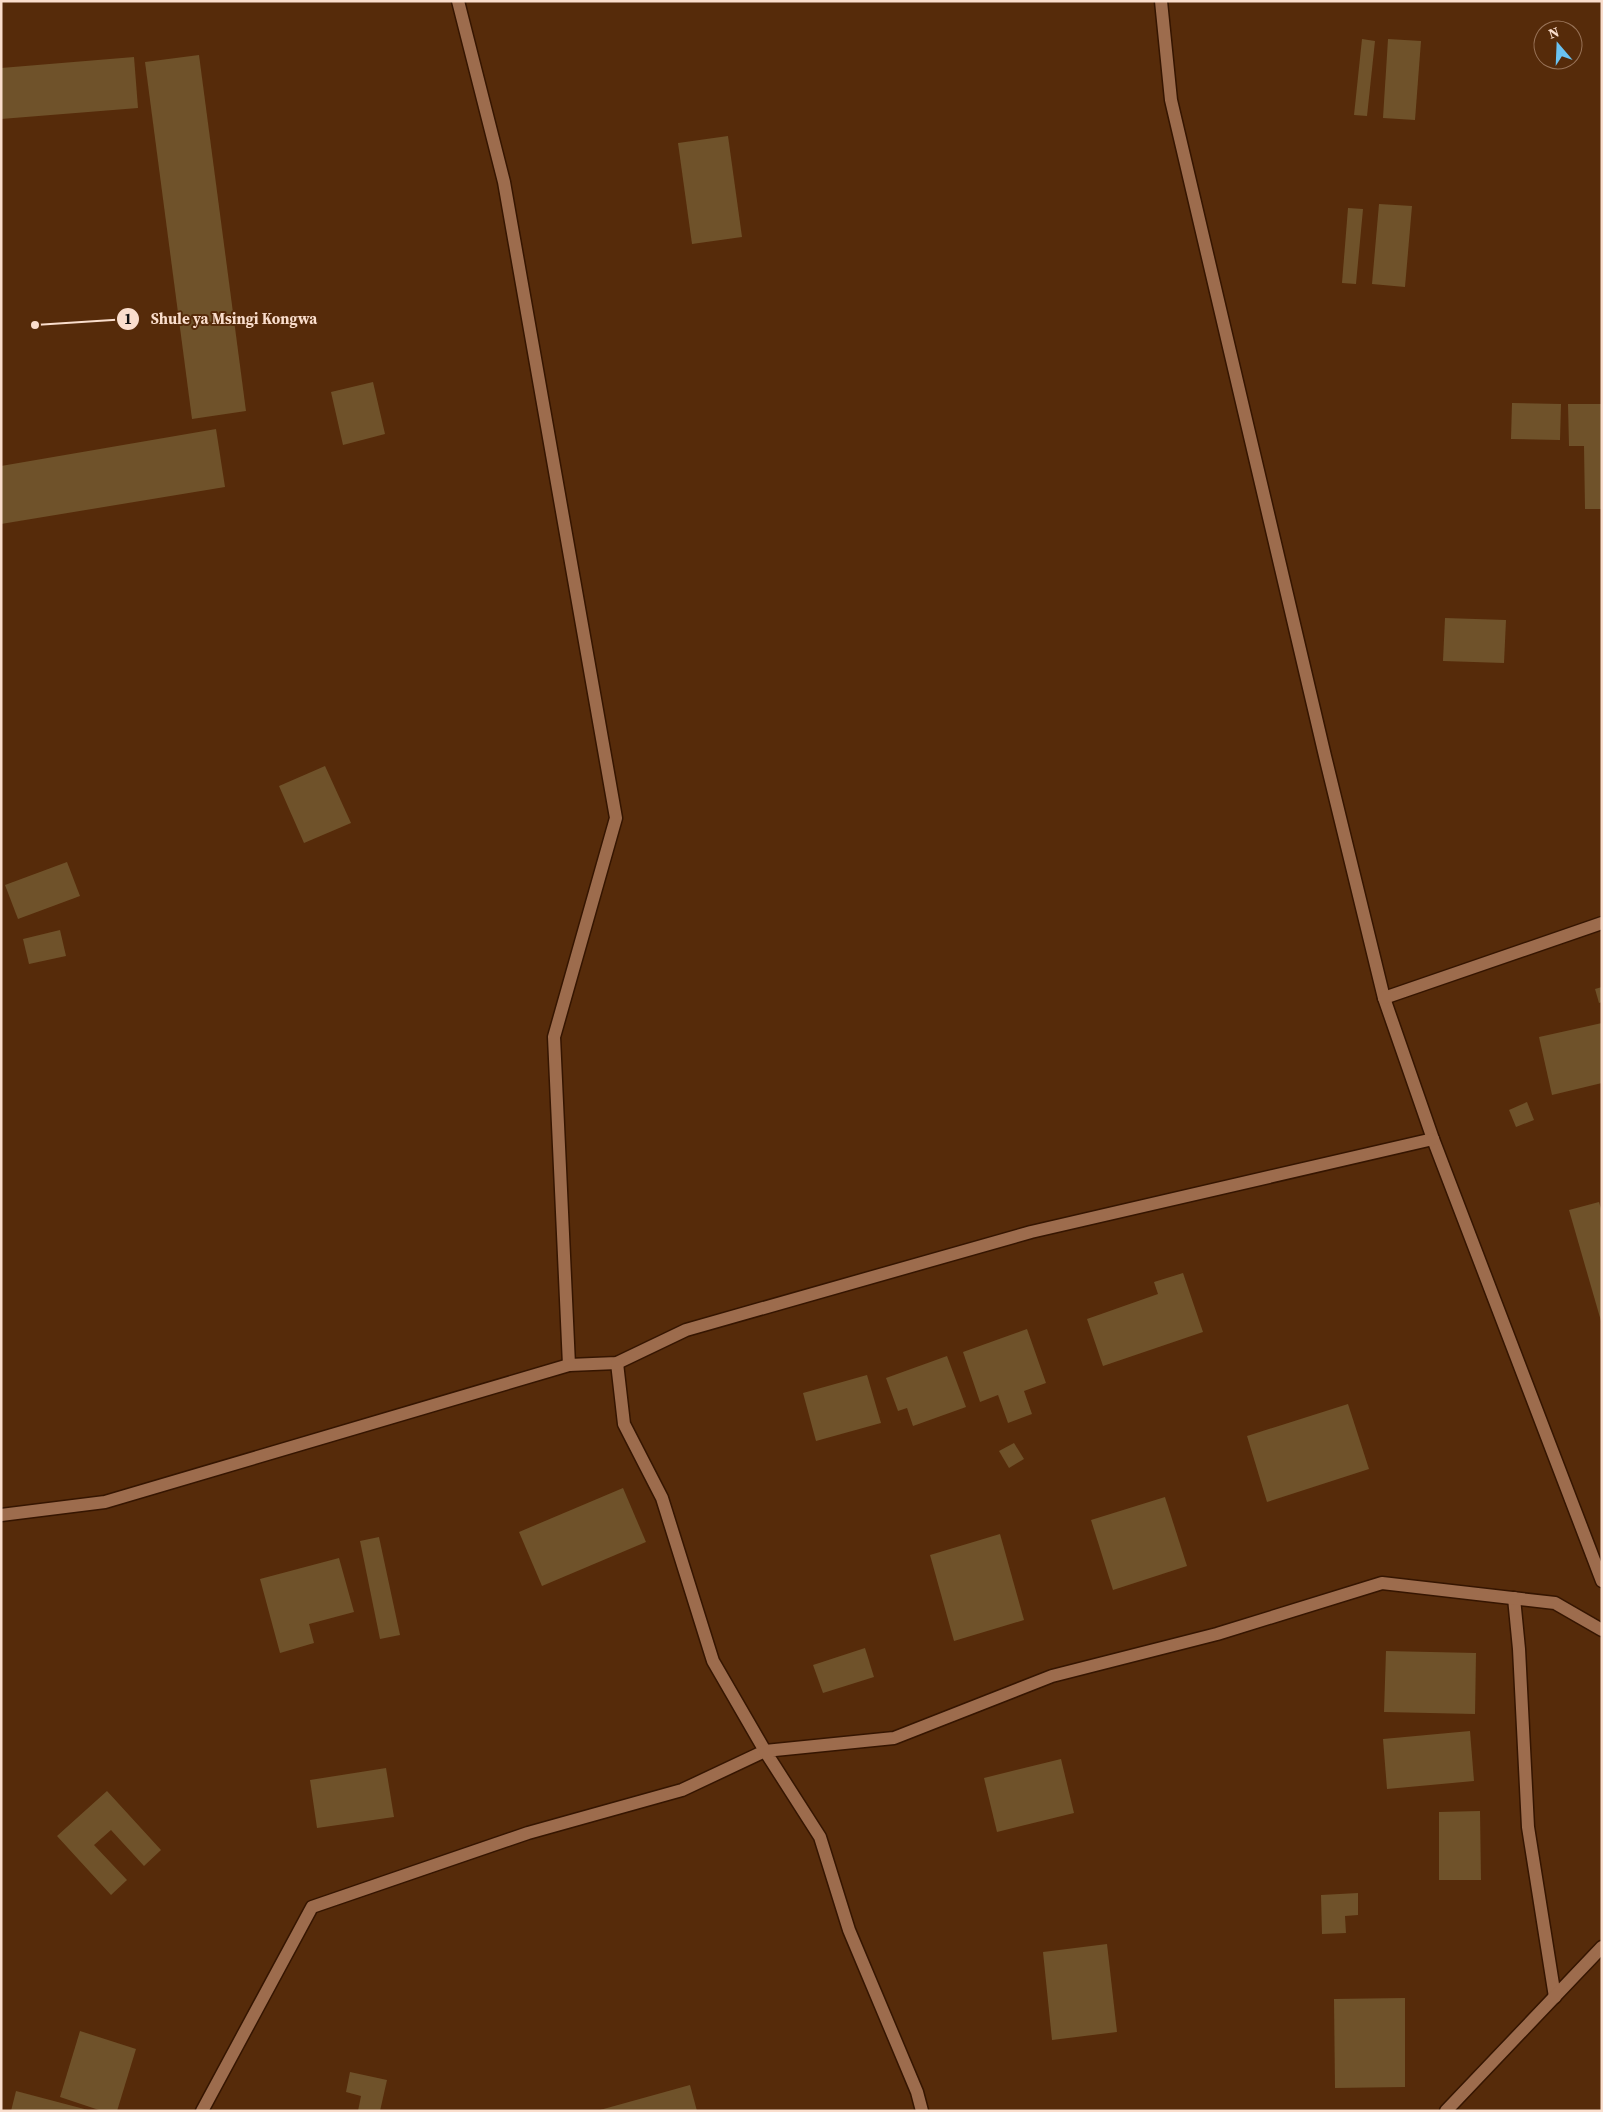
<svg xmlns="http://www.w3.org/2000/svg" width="1603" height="2112" viewBox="0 0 1603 2112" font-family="'Source Serif 4',serif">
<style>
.building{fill:#6f522a}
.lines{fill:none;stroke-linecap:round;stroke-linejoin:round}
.street-casing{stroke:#351500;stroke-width:15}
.street{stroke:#9d6c4d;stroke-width:12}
.leader{fill:none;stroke:#fadecd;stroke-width:2}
.callout-dot{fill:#fadecd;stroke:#562b0a;stroke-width:2}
.mark-label{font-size:15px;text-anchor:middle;font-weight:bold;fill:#111}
.callout-label{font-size:15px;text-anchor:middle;font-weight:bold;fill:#fadecd;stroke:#562b0a;stroke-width:4;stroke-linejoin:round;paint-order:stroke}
</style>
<rect width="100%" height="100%" fill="#562b0a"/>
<g class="building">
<polygon points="1362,39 1375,41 1367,116 1354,115"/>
<polygon points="1388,39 1421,41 1415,120 1383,118"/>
<polygon points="199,55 246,411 192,419 145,62"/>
<polygon points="134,57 138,108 1,119 1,68"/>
<polygon points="728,136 742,237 692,244 678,143"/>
<polygon points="1379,204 1412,206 1405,287 1372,284"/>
<polygon points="1348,208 1363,209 1356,284 1342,283"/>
<polygon points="373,382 385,434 343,445 331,392"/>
<polygon points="1512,403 1561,404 1560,440 1511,439"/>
<polygon points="1568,404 1602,404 1602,509 1585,509 1584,446 1569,446"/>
<polygon points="216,429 225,487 1,524 1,466"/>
<polygon points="1445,618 1506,620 1504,663 1443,661"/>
<polygon points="325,766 351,823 304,843 279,786"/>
<polygon points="67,862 80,896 18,919 5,885"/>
<polygon points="60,930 66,956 29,964 23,939"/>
<polygon points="1602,987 1602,1002 1599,1003 1595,989"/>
<polygon points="1602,1023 1602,1083 1552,1095 1539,1037"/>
<polygon points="1527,1102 1534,1120 1516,1127 1509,1110"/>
<polygon points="1599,1202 1602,1212 1601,1321 1569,1210"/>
<polygon points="1183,1273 1203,1332 1103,1366 1087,1319 1158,1294 1154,1282"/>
<polygon points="1027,1329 1046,1383 1024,1391 1032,1414 1008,1423 998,1395 980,1402 963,1352"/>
<polygon points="947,1356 966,1407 913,1426 907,1408 898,1411 886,1378"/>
<polygon points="867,1375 881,1423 816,1441 803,1393"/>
<polygon points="1348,1404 1369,1469 1267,1502 1247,1436"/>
<polygon points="1014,1443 1024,1459 1009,1468 999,1451"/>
<polygon points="623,1488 646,1542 542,1586 519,1532"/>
<polygon points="1165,1497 1187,1566 1113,1590 1091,1520"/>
<polygon points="1000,1534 1024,1620 954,1641 930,1555"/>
<polygon points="379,1537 400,1635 380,1639 360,1541"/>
<polygon points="339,1558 354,1612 309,1624 314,1643 280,1653 260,1579"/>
<polygon points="865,1648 874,1677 823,1693 813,1665"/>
<polygon points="1386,1651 1476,1653 1475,1714 1384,1712"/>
<polygon points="1470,1731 1474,1781 1387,1789 1383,1739"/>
<polygon points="1061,1759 1074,1813 997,1832 984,1778"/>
<polygon points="386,1768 394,1817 317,1828 310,1780"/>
<polygon points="107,1791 161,1850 144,1866 111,1830 94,1845 127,1880 111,1895 57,1836"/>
<polygon points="1480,1811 1481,1880 1439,1880 1439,1812"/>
<polygon points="1358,1893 1358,1915 1345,1916 1346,1933 1322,1934 1321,1895"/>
<polygon points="1107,1944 1117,2032 1052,2040 1043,1952"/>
<polygon points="1405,1998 1405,2087 1335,2088 1334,1999"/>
<polygon points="80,2031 136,2049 117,2111 102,2111 60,2097"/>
<polygon points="350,2072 387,2080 380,2111 358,2111 361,2096 346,2092"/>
<polygon points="690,2085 697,2111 600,2111 600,2110"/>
<polygon points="16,2091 88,2110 88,2111 11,2111"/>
</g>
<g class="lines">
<g class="street-casing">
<g id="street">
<polyline points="458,1 504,182 616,818 554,1037 569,1365"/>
<polyline points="1161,1 1171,100 1325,756 1384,998 1433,1139 1602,1581"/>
<polyline points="1384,998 1602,923"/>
<polyline points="1,1515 105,1502 569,1365 617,1363 686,1330 1031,1232 1433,1139"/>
<polyline points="1514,1598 1519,1649 1528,1827 1555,1997"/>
<polyline points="202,2111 312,1907 528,1833 682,1790 765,1751 713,1661 662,1498 624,1424 617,1363"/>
<polyline points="922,2111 917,2092 849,1930 820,1837 765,1751 894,1738 1052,1676 1217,1634 1382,1583 1555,1603 1602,1630"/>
<polyline points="1446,2111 1602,1947"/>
</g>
</g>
<use href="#street" class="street"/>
</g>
<path class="leader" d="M35 325L128 319"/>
<g class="callout-dot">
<circle cx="35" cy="325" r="5"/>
<circle cx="128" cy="319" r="12"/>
</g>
<g class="mark-label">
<text x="128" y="324">1</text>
</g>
<g class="callout-label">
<text x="234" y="324">Shule ya Msingi Kongwa</text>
</g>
<rect width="1603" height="2112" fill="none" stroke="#fadecd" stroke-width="5"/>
<g transform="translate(1558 45) rotate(341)"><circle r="24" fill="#562b0a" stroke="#987358"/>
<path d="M0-4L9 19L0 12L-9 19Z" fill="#6ac3f2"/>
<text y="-8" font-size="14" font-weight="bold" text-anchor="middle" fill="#fadecd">N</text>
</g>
</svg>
